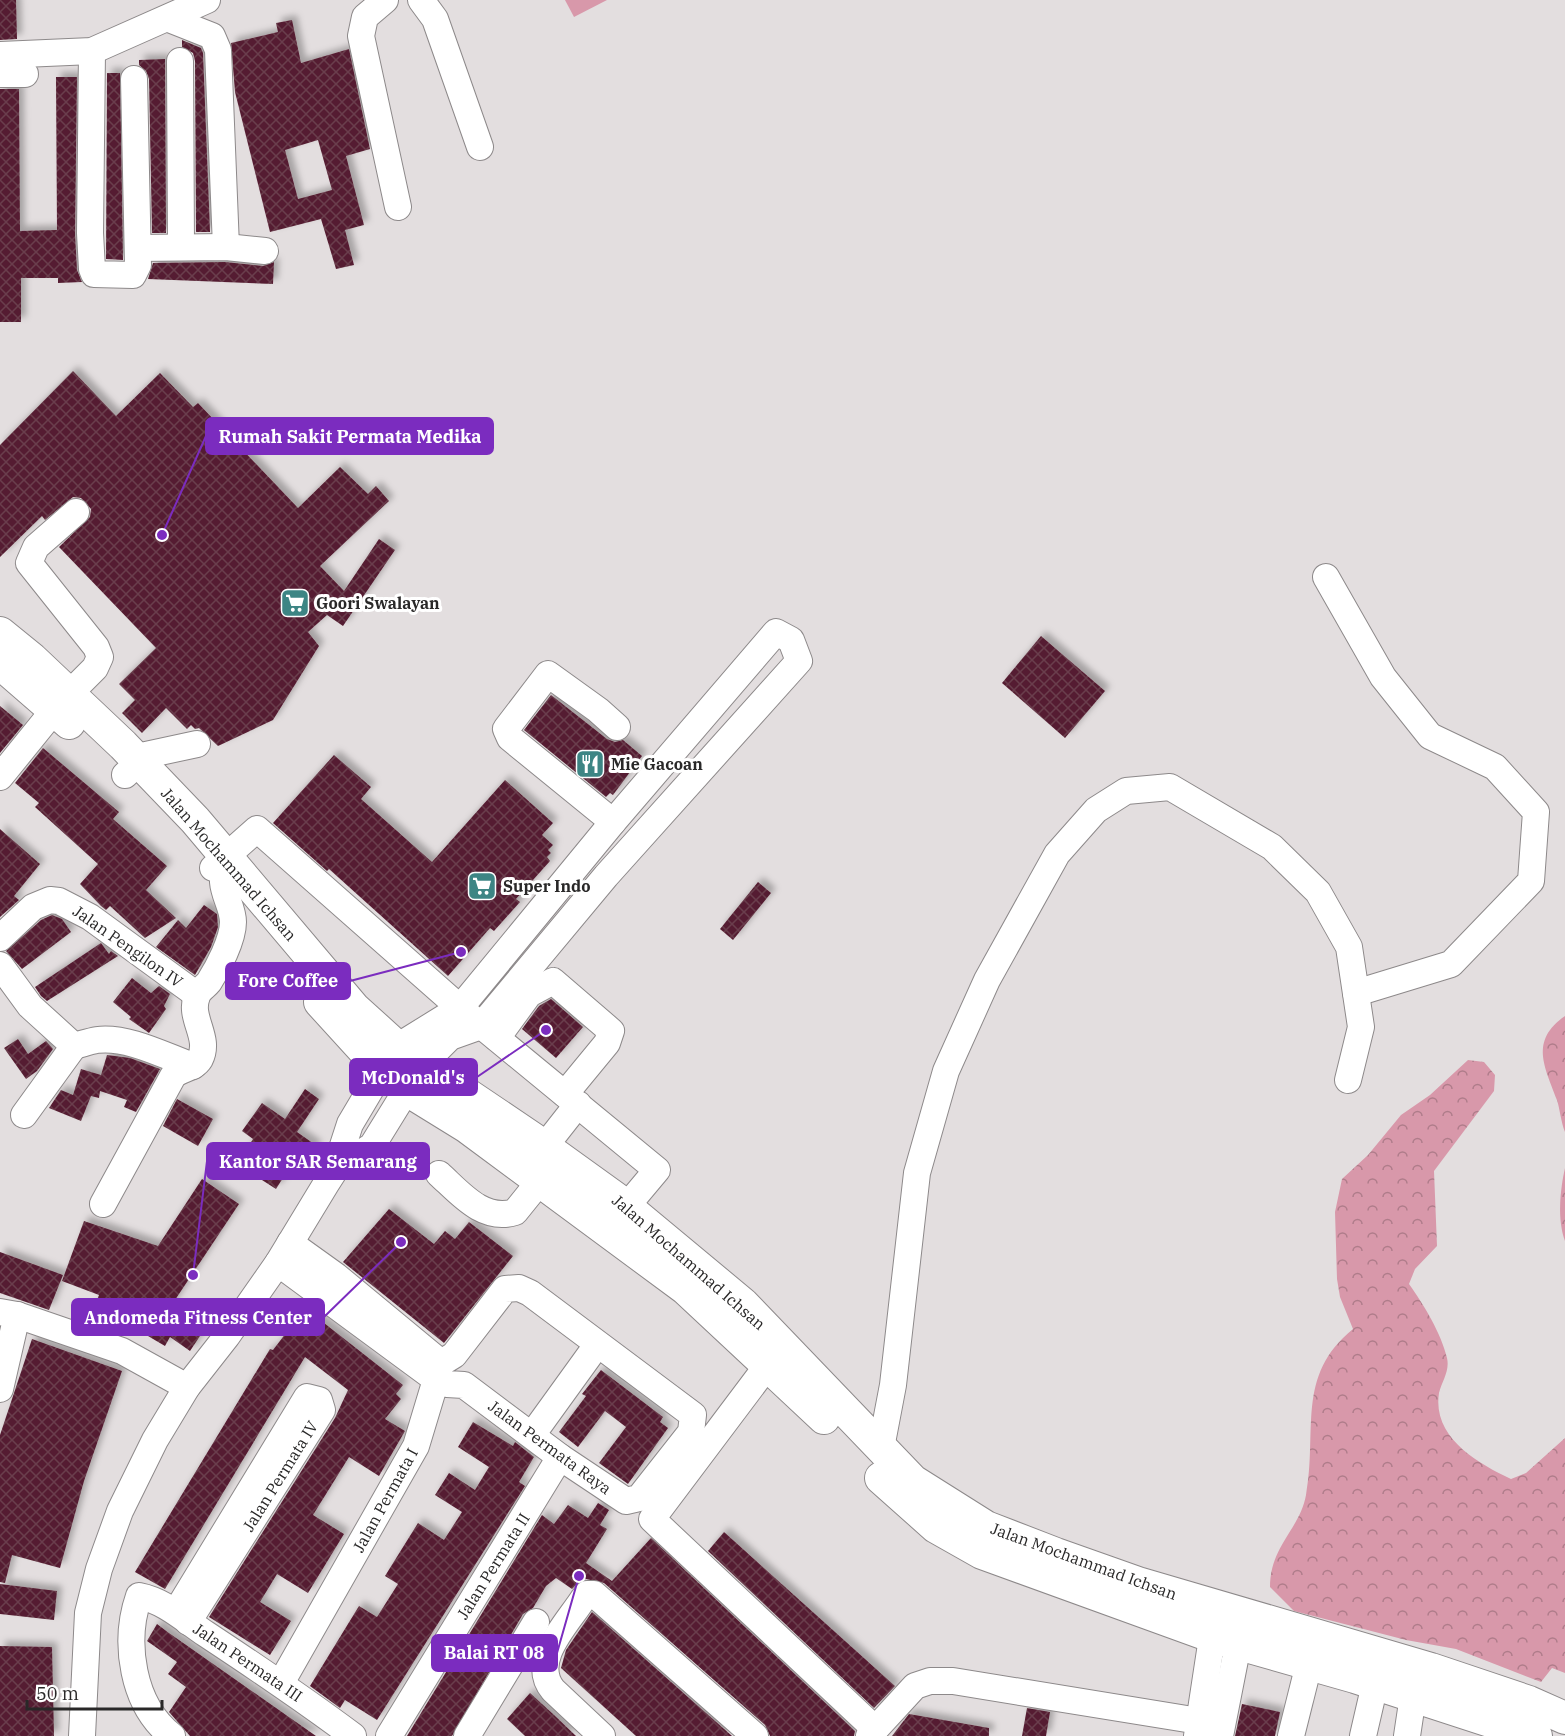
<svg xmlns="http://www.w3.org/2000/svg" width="1565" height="1736" viewBox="0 0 1565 1736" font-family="'IBM Plex Serif',serif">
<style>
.forest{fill:url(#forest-crowns)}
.pitch{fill:#d898aa}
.building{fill:url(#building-cross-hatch);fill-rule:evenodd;filter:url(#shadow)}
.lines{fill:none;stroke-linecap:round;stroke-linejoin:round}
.minor-casing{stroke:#8d898a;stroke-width:28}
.major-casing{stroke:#8d898a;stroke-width:34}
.minor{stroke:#fff;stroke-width:26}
.major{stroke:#fff;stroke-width:32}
.labels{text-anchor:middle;stroke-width:6;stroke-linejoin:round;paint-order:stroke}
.poi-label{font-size:16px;font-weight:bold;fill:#292828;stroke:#fff;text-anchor:start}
.street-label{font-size:16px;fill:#292828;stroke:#fff}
.leader{fill:none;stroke:#7b2cbf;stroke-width:2}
.callout-dot{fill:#7b2cbf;stroke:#fff;stroke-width:2}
.callout{fill:#7b2cbf;stroke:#7b2cbf;stroke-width:2}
.callout-label{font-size:18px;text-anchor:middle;font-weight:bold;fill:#fff}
</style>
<defs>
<pattern id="forest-crowns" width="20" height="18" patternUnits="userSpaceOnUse" patternTransform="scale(1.5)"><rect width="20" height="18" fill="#d898aa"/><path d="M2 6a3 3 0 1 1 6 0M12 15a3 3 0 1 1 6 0" fill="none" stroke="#af7c8a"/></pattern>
<pattern id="building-cross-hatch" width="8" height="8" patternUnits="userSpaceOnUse" patternTransform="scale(1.5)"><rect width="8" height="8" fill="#551e31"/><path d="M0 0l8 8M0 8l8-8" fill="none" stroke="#6a3e4d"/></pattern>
<filter id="shadow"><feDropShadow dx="5" dy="-5" stdDeviation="3" flood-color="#0004"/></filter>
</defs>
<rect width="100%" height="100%" fill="#e3dedf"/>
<g class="forest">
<path d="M1565,1016V1132C1561,1122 1560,1110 1557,1100C1545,1067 1529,1041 1565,1016Z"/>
<path d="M1468,1060L1484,1062L1495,1075L1494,1091L1434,1171L1437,1246L1415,1269L1409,1284C1424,1305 1441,1333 1447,1358C1450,1371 1442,1381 1439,1393C1432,1437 1477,1463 1511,1479L1526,1473L1565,1438V1673L1552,1668L1541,1682L1456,1649L1406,1640L1294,1611L1270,1587C1270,1546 1300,1529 1306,1495C1318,1431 1295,1376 1353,1329L1340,1297L1337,1279L1335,1212L1342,1179L1368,1155L1401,1115L1430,1095Z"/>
<path d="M1565,1168V1241C1557,1220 1560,1190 1565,1168Z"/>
</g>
<polygon class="pitch" points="565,0 607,0 574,17"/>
<g class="building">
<polygon points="0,0 16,0 17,39 0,40"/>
<path d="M292,20L301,63L349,49L370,149L346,156L364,225L345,230L354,265L336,269L321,219L270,232L235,92L231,43L278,32L276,23ZM318,140L332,190L298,199L285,150Z"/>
<polygon points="182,40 201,48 203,53 210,232 196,232 195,61 193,53 182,47"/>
<polygon points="165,59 166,233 152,233 149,79 146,71 139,65 139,60"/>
<polygon points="107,73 120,73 123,260 106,259"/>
<polygon points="56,77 77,77 75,234 77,270 82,282 58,283 58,278 21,278 21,322 0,322 0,89 19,89 20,231 57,230"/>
<polygon points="225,262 263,266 274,262 273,284 148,279 153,263"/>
<polygon points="73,371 116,416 160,373 193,407 198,403 298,508 340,467 368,494 376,486 389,501 320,566 344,591 379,539 395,550 343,626 327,615 308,632 319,646 273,720 218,746 199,728 195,729 191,725 187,729 166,708 142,733 122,713 135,700 119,684 156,648 59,547 90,517 91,509 81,498 73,497 45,520 42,516 0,557 0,445"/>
<polygon points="1041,636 1105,691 1065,738 1002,683"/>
<polygon points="551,695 607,739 615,742 623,740 642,756 613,795 610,793 606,797 524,730"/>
<polygon points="0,706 23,725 0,753"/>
<polygon points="43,748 119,812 113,819 167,866 146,890 176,918 145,938 110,906 106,910 101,906 80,884 98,864 35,807 39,803 15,783"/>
<polygon points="334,755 371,787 361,799 432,862 505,780 553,823 542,835 553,845 548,850 551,853 547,857 550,861 516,899 520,902 494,931 490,928 448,976 329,869 327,871 273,823"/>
<polygon points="0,829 40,864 14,896 19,900 0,917"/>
<polygon points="758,882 771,893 733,940 720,929"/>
<polygon points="204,905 217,914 218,927 211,947 195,975 156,947 178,920 186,928"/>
<polygon points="52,915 62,919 71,932 22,969 6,951 41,920"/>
<polygon points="101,943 109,954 111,951 118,956 47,1001 41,996 35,987"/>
<polygon points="132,978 151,993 159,986 170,994 164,1006 166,1009 149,1033 129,1019 131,1017 113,1002"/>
<polygon points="551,999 583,1027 556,1058 522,1029 539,1006"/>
<polygon points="18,1039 28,1054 46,1041 53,1049 37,1071 26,1079 4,1048"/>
<polygon points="107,1055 130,1058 160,1069 136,1112 124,1107 127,1100 100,1091 99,1098 91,1096 81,1121 49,1108 61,1090 73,1095 81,1069 101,1075"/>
<polygon points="305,1089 319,1099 297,1132 317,1146 304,1165 295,1159 276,1189 237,1164 253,1139 242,1131 262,1103 285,1119"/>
<polygon points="177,1099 213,1119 198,1146 163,1126"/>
<polygon points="202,1179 239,1204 169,1309 202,1333 190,1351 170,1337 165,1346 119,1319 117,1325 92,1313 99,1295 62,1281 84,1221 158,1246"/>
<polygon points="389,1209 434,1244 445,1231 455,1239 469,1222 513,1256 444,1343 343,1262"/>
<polygon points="0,1252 63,1275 49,1310 0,1293"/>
<polygon points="305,1308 403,1385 396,1394 401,1399 385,1419 405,1431 379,1476 349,1457 313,1515 344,1534 308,1593 277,1574 260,1602 291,1621 270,1655 209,1617 335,1418 348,1390 305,1357 165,1589 135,1572 270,1349 273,1350"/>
<polygon points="32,1339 122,1371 84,1481 60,1568 12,1555 5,1583 0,1582 0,1435"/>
<polygon points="601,1370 663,1417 660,1422 668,1428 628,1484 599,1463 626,1427 605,1411 578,1447 559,1432 586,1396 582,1394"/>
<polygon points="473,1422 513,1446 515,1442 534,1457 519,1482 525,1486 377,1720 345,1700 340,1708 310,1686 359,1606 377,1617 398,1584 385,1576 418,1523 444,1540 462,1512 435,1495 449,1473 475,1490 489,1467 458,1447"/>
<polygon points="598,1503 609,1510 600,1525 607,1529 586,1563 612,1581 651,1538 855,1731 854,1736 770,1736 765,1725 604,1583 586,1579 580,1581 572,1589 556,1578 546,1586 533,1608 523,1614 452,1736 407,1736 542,1515 554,1524 568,1505 588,1518"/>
<polygon points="724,1532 895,1686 874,1708 708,1551"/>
<polygon points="0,1584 57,1591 54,1620 0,1614"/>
<polygon points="592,1612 732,1736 636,1736 561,1668 566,1650"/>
<polygon points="157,1624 169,1633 316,1736 190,1736 169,1712 186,1687 168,1674 177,1662 147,1641"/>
<polygon points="0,1646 52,1647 54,1736 0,1736"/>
<polygon points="530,1693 553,1714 576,1736 525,1736 507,1719"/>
<polygon points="1242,1704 1280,1712 1275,1736 1235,1736"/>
<polygon points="1027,1708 1050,1712 1046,1736 1022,1736"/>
<polygon points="909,1714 989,1728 989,1736 892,1736"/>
</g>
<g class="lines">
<g class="minor-casing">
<g id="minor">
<polyline points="385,0 365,17 361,36 398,207"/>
<polyline points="421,0 435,19 480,147"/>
<polyline points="169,19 212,36 218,50 226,247"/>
<polyline points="92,51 90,233 92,269 94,274 133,275 138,265 134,79"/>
<polyline points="0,55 92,51 207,0"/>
<polyline points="180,61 181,246"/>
<polyline points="0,74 25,74"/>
<polyline points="138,248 226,247 265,251"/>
<polyline points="1326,577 1383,677 1430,736 1495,767 1536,812 1531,881 1451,964 1356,993"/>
<polyline points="69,694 95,668 100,657 96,647 29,563 36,547 76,512"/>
<polyline points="125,775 146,755 197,744"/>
<polyline points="0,777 55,709"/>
<polyline points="613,822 510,738 506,729 548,674 598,710 617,727"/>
<polyline points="213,868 257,829 460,1008 657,1170 626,1207"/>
<polyline points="0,938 33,907 50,900 59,901 90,917 197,995"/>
<polyline points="0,965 30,1006 74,1046"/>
<polyline points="497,1038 529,994 553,981 611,1031 607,1043 565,1094"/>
<path d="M74,1046C82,1044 90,1041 97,1040C128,1036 165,1056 193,1066"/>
<polyline points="24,1115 74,1046"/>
<polyline points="545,1146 578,1104"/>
<path d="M439,1174C460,1193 483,1222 515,1212L540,1181"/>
<path d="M103,1204L173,1076C181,1068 194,1069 200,1059C211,1037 188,1018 197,996C199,990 205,987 209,982C218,968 233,940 233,922C233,908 224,896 223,882L235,869"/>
<polyline points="290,1243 336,1276 440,1362"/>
<polyline points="278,1263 434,1378 447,1384 464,1385 560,1457 626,1501 639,1498 691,1432 693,1415 530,1293 519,1288 505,1289 454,1355 441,1363 416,1446 281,1683"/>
<polyline points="0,1312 17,1315 122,1351 187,1387"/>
<polyline points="767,1366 652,1519 875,1729"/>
<polyline points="0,1389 17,1315"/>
<polyline points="532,1435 597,1345"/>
<polyline points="881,1448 893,1385 917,1173 946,1071 987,980 1057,854 1096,810 1126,791 1170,787 1272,847 1318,892 1349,947 1361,1027 1348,1080"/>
<polyline points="176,1612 307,1397 319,1400 322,1410 188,1622"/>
<polyline points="82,1736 88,1613 99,1569 120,1511 155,1440 187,1387 227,1336 278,1263 326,1184 335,1170 350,1124 382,1070 397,1047 460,1008 613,822 776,632 791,640 799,661 606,876 481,1026 450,1037 422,1065 372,1146 335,1170"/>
<path d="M172,1736C132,1705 123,1642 139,1596C165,1601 185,1620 206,1634C256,1667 305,1700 353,1736"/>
<polyline points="389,1736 560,1457"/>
<polyline points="467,1736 536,1622"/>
<path d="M602,1736L553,1690C529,1661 567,1624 583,1599L587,1594H594L755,1736"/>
<polyline points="869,1736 915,1686 930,1681 953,1681 1199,1721"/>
<polyline points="1197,1736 1215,1618"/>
<polyline points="1220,1736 1242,1624"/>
<polyline points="1291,1736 1309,1664"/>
<polyline points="1363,1736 1375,1684"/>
<polyline points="1407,1736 1413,1696"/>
</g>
</g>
<g class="major-casing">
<g id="major">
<polyline points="0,633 32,659 123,745 195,820 354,1008 397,1047 532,1138 618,1200 743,1304 913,1481 986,1527 1056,1554 1138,1583 1431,1669 1529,1702 1565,1718"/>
<polyline points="0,663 69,723"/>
<polyline points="320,1002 382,1070 407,1090 467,1127 686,1289 824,1418"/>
<polyline points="881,1478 936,1527 982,1553 1211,1636 1355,1677 1536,1736"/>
</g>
</g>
<use href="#minor" class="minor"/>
<use href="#major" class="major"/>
</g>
<defs>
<g id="supermarket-square" transform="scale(1.5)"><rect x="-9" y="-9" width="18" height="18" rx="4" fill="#3d8584" stroke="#fff"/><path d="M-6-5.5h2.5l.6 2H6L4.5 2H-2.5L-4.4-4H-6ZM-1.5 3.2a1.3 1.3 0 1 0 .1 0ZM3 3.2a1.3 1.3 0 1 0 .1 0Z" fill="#fff"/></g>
<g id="restaurant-square" transform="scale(1.5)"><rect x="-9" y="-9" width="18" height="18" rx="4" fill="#3d8584" stroke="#fff"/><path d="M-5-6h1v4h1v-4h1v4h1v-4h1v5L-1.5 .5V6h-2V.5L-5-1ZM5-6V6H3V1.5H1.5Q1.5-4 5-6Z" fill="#fff"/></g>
</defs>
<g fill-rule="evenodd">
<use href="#supermarket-square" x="295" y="603"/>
<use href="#restaurant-square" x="590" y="764"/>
<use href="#supermarket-square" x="482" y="886"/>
</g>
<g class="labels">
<g class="poi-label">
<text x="316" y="609">Goori Swalayan</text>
<text x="611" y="770">Mie Gacoan</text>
<text x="503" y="892">Super Indo</text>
</g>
<g class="street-label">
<text transform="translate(229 864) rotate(49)" y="6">Jalan Mochammad Ichsan</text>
<text transform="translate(128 946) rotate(35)" y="6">Jalan Pengilon IV</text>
<text transform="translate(689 1262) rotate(41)" y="6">Jalan Mochammad Ichsan</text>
<text transform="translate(550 1447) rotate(36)" y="6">Jalan Permata Raya</text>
<text transform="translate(280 1476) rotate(-58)" y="6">Jalan Permata IV</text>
<text transform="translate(385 1500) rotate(-61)" y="6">Jalan Permata I</text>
<text transform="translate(1084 1561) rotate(20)" y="6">Jalan Mochammad Ichsan</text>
<text transform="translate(493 1566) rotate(-58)" y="6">Jalan Permata II</text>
<text transform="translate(248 1662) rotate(34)" y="6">Jalan Permata III</text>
</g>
</g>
<path class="leader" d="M162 535L206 436M461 952L350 981M546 1030L477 1077M193 1275L207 1161M401 1242L324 1317M579 1576L557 1653"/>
<g class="callout-dot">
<circle cx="162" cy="535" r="6"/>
<circle cx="461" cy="952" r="6"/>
<circle cx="546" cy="1030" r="6"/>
<circle cx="193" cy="1275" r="6"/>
<circle cx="401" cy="1242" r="6"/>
<circle cx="579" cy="1576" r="6"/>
</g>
<g class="callout">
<rect x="206" y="418" width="287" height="36" rx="6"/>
<rect x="226" y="963" width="124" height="36" rx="6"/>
<rect x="350" y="1059" width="127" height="36" rx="6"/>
<rect x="207" y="1143" width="222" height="36" rx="6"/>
<rect x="72" y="1299" width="252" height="36" rx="6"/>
<rect x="432" y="1635" width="125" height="36" rx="6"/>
</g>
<g class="callout-label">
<text x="350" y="443">Rumah Sakit Permata Medika</text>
<text x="288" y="987">Fore Coffee</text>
<text x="413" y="1084">McDonald's</text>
<text x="318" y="1168">Kantor SAR Semarang</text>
<text x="198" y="1324">Andomeda Fitness Center</text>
<text x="494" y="1659">Balai RT 08</text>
</g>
<path d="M27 1700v9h135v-9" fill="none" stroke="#292828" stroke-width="3"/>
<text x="36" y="1700" font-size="18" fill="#292828" stroke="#ffffff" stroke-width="4.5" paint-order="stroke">50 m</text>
</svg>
